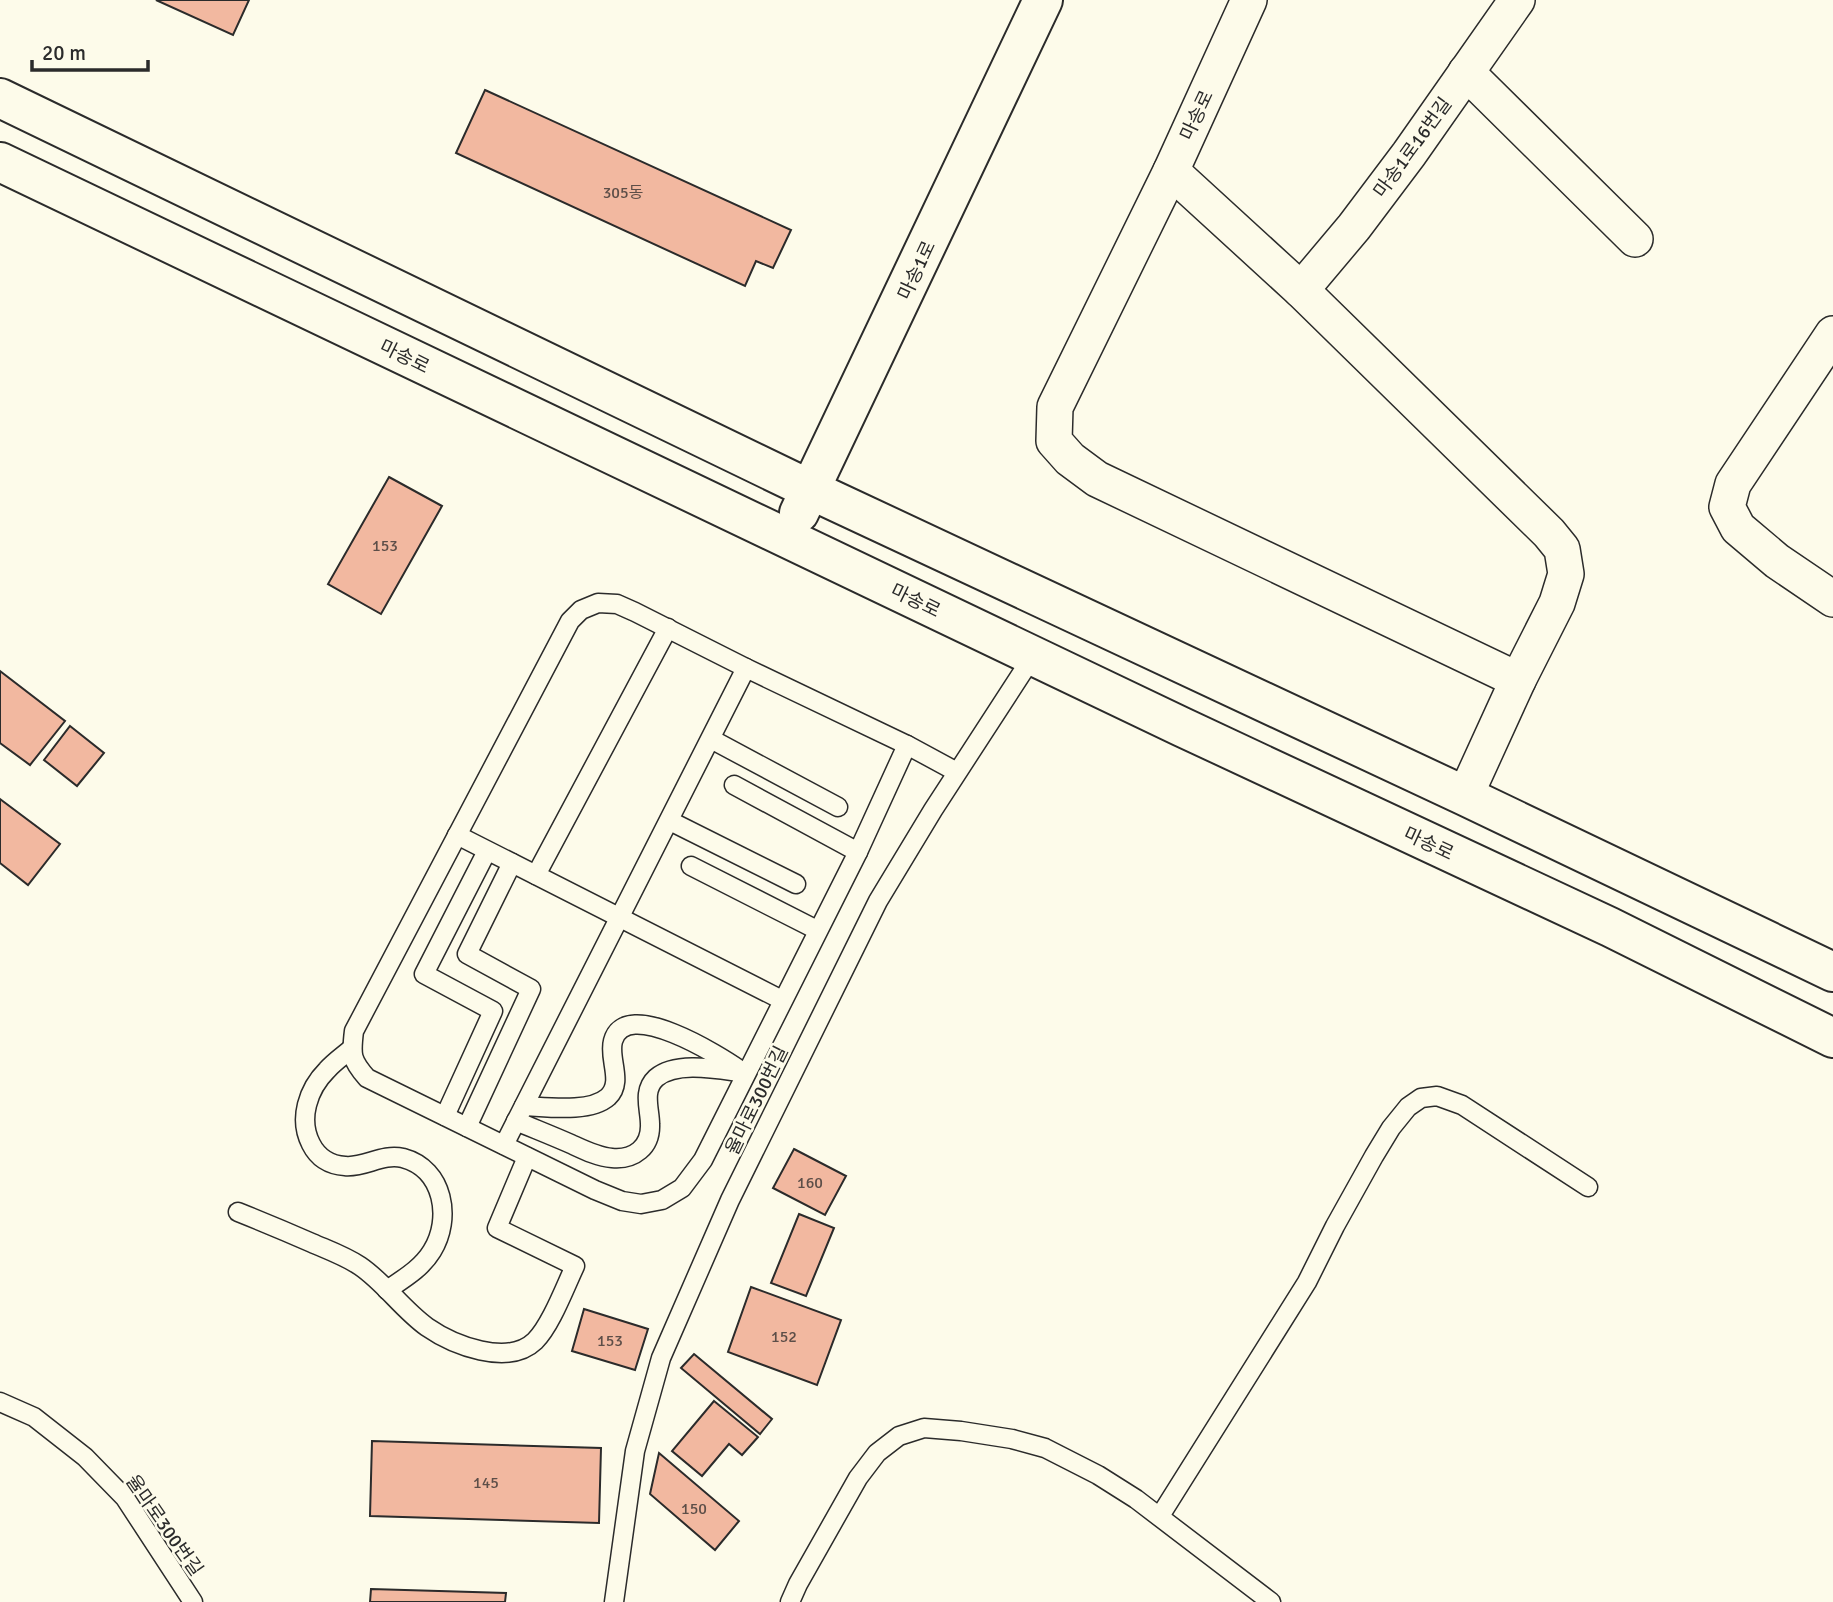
<svg xmlns="http://www.w3.org/2000/svg" width="1833" height="1602" viewBox="0 0 1833 1602" font-family="Signika,'Noto Sans KR',sans-serif">
<style>
.building{fill:#f2b8a0;stroke:#2b2b2b;stroke-width:2}
.lines{fill:none;stroke-linecap:round;stroke-linejoin:round}
.service-casing{stroke:#2b2b2b;stroke-width:21}
.minor-casing{stroke:#2b2b2b;stroke-width:38}
.tertiary-casing{stroke:#2b2b2b;stroke-width:42}
.service{stroke:#fdfbea;stroke-width:18}
.minor{stroke:#fdfbea;stroke-width:35}
.tertiary{stroke:#fdfbea;stroke-width:38}
.labels{text-anchor:middle;stroke-width:5;stroke-linejoin:round;paint-order:stroke}
.number-label{font-size:16px;fill:#5d4e48}
.street-label{font-size:19px;fill:#2b2b2b;stroke:#fdfbea}
</style>
<rect width="100%" height="100%" fill="#fdfbea"/>
<g class="building">
<polygon points="156,0 249,0 233,35"/>
<polygon points="485,90 791,230 773,268 756,261 745,286 456,153"/>
<polygon points="389,477 442,506 381,614 328,584"/>
<polygon points="0,671 65,721 30,765 0,743"/>
<polygon points="70,726 104,753 77,786 44,760"/>
<polygon points="0,799 60,844 28,885 0,863"/>
<polygon points="794,1149 846,1176 825,1215 773,1188"/>
<polygon points="799,1214 834,1228 806,1296 771,1283"/>
<polygon points="751,1287 841,1320 817,1385 728,1352"/>
<polygon points="584,1309 648,1329 635,1370 572,1351"/>
<polygon points="694,1354 772,1419 760,1434 681,1368"/>
<polygon points="714,1401 758,1437 742,1455 729,1444 702,1476 672,1451"/>
<polygon points="372,1441 601,1448 599,1523 370,1516"/>
<polygon points="659,1453 739,1521 715,1550 650,1494"/>
<polygon points="371,1589 506,1593 505,1602 370,1602"/>
</g>
<g class="lines">
<g class="service-casing">
<g id="service">
<path d="M598,603L617,604L635,612L746,668L907,745L858,852L703,1160L682,1188L662,1200L641,1204L622,1201L595,1190L367,1078C351,1060 351,1055 354,1031L570,621L581,610Z"/>
<polyline points="711,739 838,807"/>
<polyline points="907,745 957,772"/>
<polyline points="734,785 858,852"/>
<polyline points="670,821 796,884"/>
<polyline points="457,835 782,1000"/>
<polyline points="691,866 817,930"/>
<polyline points="536,875 668,628"/>
<path d="M351,1049C343,1056 334,1062 327,1070C308,1089 298,1119 311,1144C318,1158 330,1165 345,1166C365,1168 382,1153 403,1158C444,1169 452,1219 432,1251C421,1269 403,1279 387,1290"/>
<path d="M524,1106C547,1107 590,1113 608,1097C624,1082 608,1059 613,1041C625,996 720,1056 740,1070"/>
<polyline points="445,1116 493,1011 424,974 487,851"/>
<path d="M516,1121C535,1129 553,1136 571,1144C584,1150 598,1157 612,1158C634,1160 651,1147 650,1124C650,1109 642,1091 656,1078C677,1060 721,1070 746,1073"/>
<polyline points="467,1127 531,989 467,954 512,863"/>
<polyline points="504,1145 746,668"/>
<path d="M238,1212C263,1222 287,1232 312,1243C328,1250 345,1256 360,1266C385,1283 402,1309 427,1327C453,1345 508,1367 535,1341C551,1325 565,1287 575,1266L497,1228L527,1157"/>
<polyline points="0,1402 34,1417 85,1457 125,1498 193,1602"/>
<polyline points="1160,1516 1307,1282 1335,1226 1374,1156 1391,1128 1408,1107 1421,1098 1437,1096 1462,1105 1588,1187"/>
<polyline points="614,1602 635,1451 661,1358 730,1200 878,901 933,810 1033,656"/>
<polyline points="790,1602 798,1584 858,1478 877,1453 899,1436 924,1428 961,1431 1012,1439 1045,1448 1098,1475 1136,1499 1271,1602"/>
</g>
</g>
<g class="minor-casing">
<g id="minor">
<polyline points="1249,0 1171,171 1055,407 1054,441 1070,459 1097,479 1518,680"/>
<polyline points="1466,72 1635,239"/>
<polyline points="1171,171 1301,290 1549,533 1562,549 1566,574 1557,603 1518,680 1465,796"/>
<polyline points="1301,290 1354,227 1409,154 1517,0"/>
<polyline points="1833,334 1733,484 1727,507 1738,528 1777,561 1833,599"/>
</g>
</g>
<g class="tertiary-casing">
<g id="tertiary">
<polyline points="0,98 811,490 1465,796 1833,972"/>
<polyline points="0,162 1182,727 1610,927 1833,1038"/>
<polyline points="799,513 1043,0"/>
</g>
</g>
<use href="#service" class="service"/>
<use href="#minor" class="minor"/>
<use href="#tertiary" class="tertiary"/>
</g>
<g class="labels">
<g class="number-label">
<text x="623" y="198">305동</text>
<text x="385" y="551">153</text>
<text x="810" y="1188">160</text>
<text x="784" y="1342">152</text>
<text x="610" y="1346">153</text>
<text x="486" y="1488">145</text>
<text x="694" y="1514">150</text>
</g>
<g class="street-label">
<text transform="translate(1196 115) rotate(-65)" y="7">마송로</text>
<text transform="translate(1412 147) rotate(-54)" y="7">마송1로16번길</text>
<text transform="translate(916 270) rotate(-65)" y="7">마송1로</text>
<text transform="translate(405 356) rotate(26)" y="7">마송로</text>
<text transform="translate(916 600) rotate(26)" y="7">마송로</text>
<text transform="translate(1429 843) rotate(25)" y="7">마송로</text>
<text transform="translate(756 1100) rotate(-64)" y="7">율마로300번길</text>
<text transform="translate(165 1525) rotate(55)" y="7">율마로300번길</text>
</g>
</g>
<path d="M32 60v10h116v-10" fill="none" stroke="#2b2b2b" stroke-width="3.5"/>
<text x="42" y="60" font-size="21" fill="#2b2b2b" stroke="#fdfbea" stroke-width="5" paint-order="stroke">20 m</text>
</svg>
